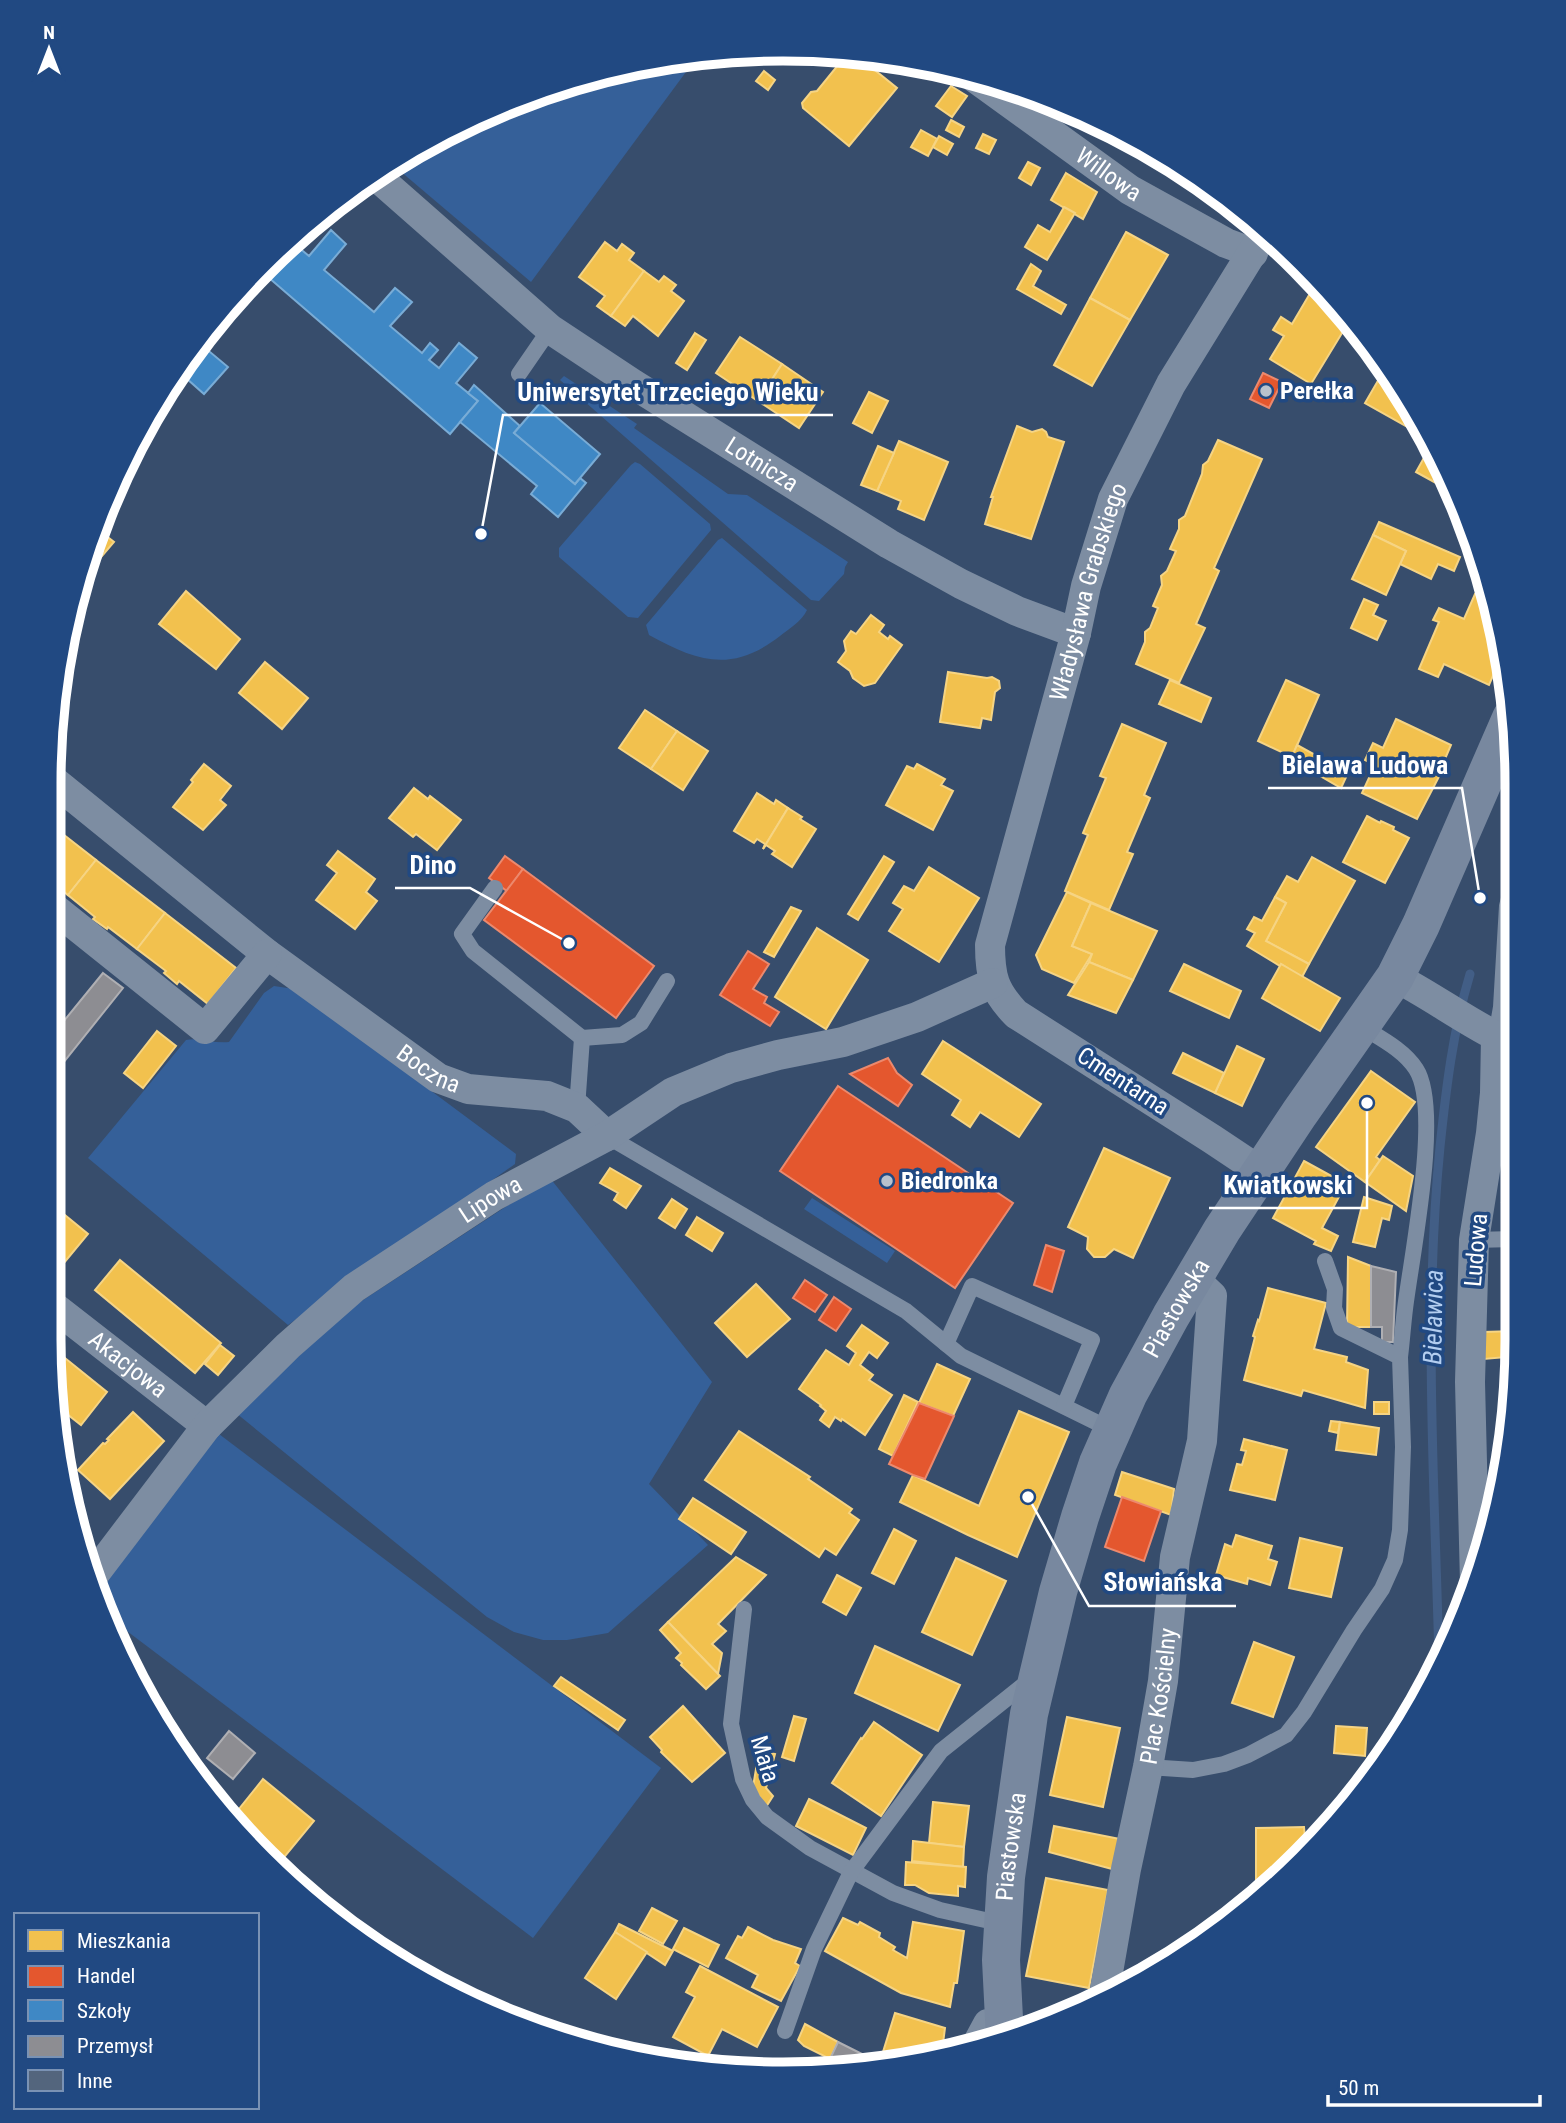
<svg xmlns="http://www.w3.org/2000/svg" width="1566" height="2123" viewBox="0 0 1566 2123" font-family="'Roboto Condensed',sans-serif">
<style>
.green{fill:#356099}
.homes{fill:#f2c14e;stroke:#f6d483;stroke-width:2}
.shops{fill:#e4572e;stroke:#ec896d;stroke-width:2}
.schools{fill:#3f88c5;stroke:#79acd6;stroke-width:2}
.industry{fill:#8d8d92;stroke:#afafb3;stroke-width:2}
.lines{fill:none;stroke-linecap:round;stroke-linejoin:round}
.stream{stroke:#425e86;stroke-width:9}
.building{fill:#53657d;stroke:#919eb0;stroke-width:2}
.service{stroke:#7d8da2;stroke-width:16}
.minor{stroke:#7d8da2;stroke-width:30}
.secondary{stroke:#78889f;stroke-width:38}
.poi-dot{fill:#b9c1cc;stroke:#214982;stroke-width:2.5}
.labels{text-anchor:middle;stroke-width:7;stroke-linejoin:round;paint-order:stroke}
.street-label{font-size:24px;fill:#fff;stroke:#214982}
.poi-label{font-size:24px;font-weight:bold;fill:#fff;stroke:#214982;text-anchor:start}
.water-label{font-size:26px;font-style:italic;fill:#b4cef0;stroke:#214982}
.rim{fill:none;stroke:#fff;stroke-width:9}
.leader{fill:none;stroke:#fff;stroke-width:2.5}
.callout-dot{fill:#fff;stroke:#214982;stroke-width:2.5}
.callout-label{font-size:26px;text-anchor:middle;font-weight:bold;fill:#fff;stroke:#214982;stroke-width:7;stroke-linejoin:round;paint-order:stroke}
</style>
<rect width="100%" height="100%" fill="#374d6c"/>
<g class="green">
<polygon points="697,57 531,282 393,165 459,125 593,74"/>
<polygon points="564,376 637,424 634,428 728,494 747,495 848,562 845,567 844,574 819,601 811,600 560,380"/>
<polygon points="635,462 640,464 710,524 711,530 638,618 628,617 559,557 559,548 631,465"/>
<path d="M722,538L807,610C802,621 789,629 780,636C732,673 698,662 649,635L646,625L718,540Z"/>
<path d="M274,986L294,989L516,1154L515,1164L288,1325L88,1158L186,1040C200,1037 214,1044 229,1042L264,993Z"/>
<polygon points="550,1178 712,1382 649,1484 708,1545 608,1633 567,1640 543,1640 514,1632 487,1617 236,1413 354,1306"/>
<polygon points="812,1198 895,1251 887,1263 804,1209"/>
<polygon points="219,1434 661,1768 533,1938 111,1619 99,1591"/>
</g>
<g class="homes">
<polygon points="735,51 747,51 740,60 730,52"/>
<polygon points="847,54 856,55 897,88 849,146 803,108 802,103 811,92 817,91"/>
<polygon points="764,71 775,80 768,90 756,81"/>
<polygon points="951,86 967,96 952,117 936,106"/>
<polygon points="951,120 964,127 959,137 946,130"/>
<polygon points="921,130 937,139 928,156 911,147"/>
<polygon points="983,134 996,140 989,154 976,148"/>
<polygon points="939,136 953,144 947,155 933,147"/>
<polygon points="1028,162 1040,168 1031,185 1019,178"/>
<polygon points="1066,173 1097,192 1083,219 1051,200"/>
<polygon points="1064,207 1075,213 1047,260 1025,247 1038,225 1050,232"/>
<polygon points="1126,232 1168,255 1130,320 1090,298"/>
<polygon points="605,242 617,251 622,244 634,253 629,260 644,271 611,316 597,306 605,296 579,277"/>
<polygon points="1031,264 1041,271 1033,286 1066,305 1061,314 1017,289"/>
<polygon points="644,271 659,282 664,276 676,285 671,291 684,301 658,336 633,316 625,326 611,316"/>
<polygon points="1307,274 1350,320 1311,384 1270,359 1284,336 1273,330 1281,317 1292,324 1315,285 1304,279"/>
<polygon points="1090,298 1130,320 1092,386 1054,365"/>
<polygon points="695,333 706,340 687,370 676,363"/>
<polygon points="740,337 782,364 758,401 716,373"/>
<polygon points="782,364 823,392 799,428 758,401"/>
<polygon points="1383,372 1387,374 1422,435 1365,403"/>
<polygon points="869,392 888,401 872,433 853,423"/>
<polygon points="1017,426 1032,432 1042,429 1046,432 1048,437 1064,442 1031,539 985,524 993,497 991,497"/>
<polygon points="1218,440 1262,459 1214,568 1219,571 1196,624 1205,628 1179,683 1136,664 1145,642 1145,632 1150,628 1158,608 1153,606 1162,585 1161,576 1167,571 1176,551 1170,549 1179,529 1179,520 1185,516 1202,474 1203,465 1208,461"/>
<polygon points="899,441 948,462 924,520 898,509 901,501 877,491"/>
<polygon points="878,446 894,453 877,491 861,485"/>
<polygon points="1430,447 1450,483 1447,489 1416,472"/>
<polygon points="1379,522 1460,557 1454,571 1438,564 1431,579 1400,564 1406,551 1373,535"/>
<polygon points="96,528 114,542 90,570 84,565"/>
<polygon points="1373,535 1406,551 1386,595 1352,579"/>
<polygon points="186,591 240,639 216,669 159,624"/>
<polygon points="1475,594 1487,599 1502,655 1489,685 1444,664 1438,677 1419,669 1439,622 1433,620 1439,608 1464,619"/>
<polygon points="1364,599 1378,605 1373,615 1386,621 1377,640 1351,628"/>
<polygon points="871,615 884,625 879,632 888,639 890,636 902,645 875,683 864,686 853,678 850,671 838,662 846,651 844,641 851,631 856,634"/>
<polygon points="265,662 308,698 282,729 239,693"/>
<polygon points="948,672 987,678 992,677 999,681 1000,688 995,692 991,720 982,718 980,728 940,722"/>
<polygon points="1170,680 1211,698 1201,722 1159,704"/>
<polygon points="1286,680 1319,695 1292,757 1258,741"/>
<polygon points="645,710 677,731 651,769 619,748"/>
<polygon points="1396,719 1451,745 1442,766 1444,767 1417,819 1362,793 1375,765 1365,760 1373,743 1383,748"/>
<polygon points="1122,724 1166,743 1144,795 1150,798 1127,852 1133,854 1109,910 1065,891 1088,835 1083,833 1106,778 1100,776"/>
<polygon points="677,731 708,751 683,790 651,769"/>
<polygon points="1297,745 1348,773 1341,788 1291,759"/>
<polygon points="204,764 231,786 220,800 226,805 203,830 173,807 193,782 191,780"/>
<polygon points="917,764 945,779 941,785 953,791 933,830 886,805 907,766 914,769"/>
<polygon points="414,788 428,799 430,796 461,820 437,850 416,834 413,837 389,818"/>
<polygon points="757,793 774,804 776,800 788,808 763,849 765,844 757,839 754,843 734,831"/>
<polygon points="788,808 802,817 800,819 816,829 792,867 772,854 775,851 766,845 763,849"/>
<polygon points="1367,816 1380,823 1381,821 1394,827 1393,830 1409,838 1385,883 1343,862"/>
<polygon points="50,824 96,860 68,895 50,881"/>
<polygon points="338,851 375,879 366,892 377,901 355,929 316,900 337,873 327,865"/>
<polygon points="884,856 894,862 858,920 848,914"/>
<polygon points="1312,857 1355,881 1309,964 1266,941 1286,903 1275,897 1287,876 1298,882"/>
<polygon points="96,860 165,913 137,949 108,927 107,929 93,919 95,917 68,895"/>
<polygon points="929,867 979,898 939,962 889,931 903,909 893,903 904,886 914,891"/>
<polygon points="1067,892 1091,903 1072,946 1092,954 1074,983 1042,969 1036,955"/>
<polygon points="1275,897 1286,903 1266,941 1309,964 1302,977 1281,964 1280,966 1247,946 1255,933 1247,929 1254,917 1262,921"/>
<polygon points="1091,903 1157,931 1133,980 1089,962 1092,954 1072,946"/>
<polygon points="791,907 801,911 774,957 764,952"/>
<polygon points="165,913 236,968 208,1004 179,981 177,984 164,973 166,971 137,949"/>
<polygon points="817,928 868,960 826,1029 775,997"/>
<polygon points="1089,962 1133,980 1116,1013 1068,995"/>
<polygon points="1184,964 1241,991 1229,1018 1170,991"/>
<polygon points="1281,964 1340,998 1320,1031 1262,998"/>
<polygon points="157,1031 176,1046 143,1088 124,1073"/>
<polygon points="943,1041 1041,1104 1019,1137 980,1112 970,1127 952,1115 961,1100 922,1074"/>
<polygon points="1237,1046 1264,1059 1242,1106 1215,1093"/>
<polygon points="1183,1053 1224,1073 1215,1093 1173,1073"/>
<polygon points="1371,1071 1415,1102 1376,1157 1380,1160 1365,1182 1316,1147"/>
<polygon points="1514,1134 1514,1204 1502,1202"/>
<polygon points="1104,1148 1170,1178 1133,1258 1114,1249 1105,1257 1094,1257 1087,1249 1088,1237 1068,1227"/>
<polygon points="1383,1156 1413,1176 1406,1211 1365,1182"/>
<polygon points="1304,1161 1346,1184 1322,1228 1338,1236 1331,1251 1314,1244 1316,1241 1273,1218"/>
<polygon points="610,1168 641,1186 626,1208 614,1200 618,1193 600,1183"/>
<polygon points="1364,1197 1392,1206 1389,1220 1382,1218 1375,1247 1353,1242"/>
<polygon points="672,1199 687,1209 675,1228 659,1218"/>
<polygon points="49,1202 88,1234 63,1264 49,1253"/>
<polygon points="697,1217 723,1233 712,1251 686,1235"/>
<polygon points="1348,1257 1371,1266 1371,1327 1347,1327"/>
<polygon points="120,1260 221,1343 195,1373 95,1290"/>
<polygon points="1505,1271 1515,1271 1515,1331 1506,1331"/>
<polygon points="756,1284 790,1319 747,1357 715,1323"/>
<polygon points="1268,1288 1326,1303 1314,1349 1347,1357 1346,1362 1368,1370 1365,1408 1303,1390 1301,1396 1244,1380 1255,1337 1253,1336 1258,1320 1259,1321"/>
<polygon points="862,1325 888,1343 877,1358 869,1352 860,1365 873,1375 869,1380 892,1395 865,1435 842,1419 841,1421 835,1417 829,1427 820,1420 826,1411 820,1406 821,1405 799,1389 826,1350 849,1365 856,1353 847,1346"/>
<polygon points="1515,1331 1515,1359 1506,1359 1506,1357 1484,1359 1483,1332"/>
<polygon points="220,1345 234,1356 218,1375 205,1364"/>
<polygon points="50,1346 107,1392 81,1425 58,1407"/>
<polygon points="937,1364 970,1379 953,1416 919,1403"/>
<polygon points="904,1395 918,1402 893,1456 879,1449"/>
<rect x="1374" y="1402" width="15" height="12"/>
<polygon points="1019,1411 1069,1432 1017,1557 968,1535 900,1502 913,1475 979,1506"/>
<polygon points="133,1412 164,1441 110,1499 78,1470 103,1443 105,1444 109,1440 107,1439"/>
<polygon points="1331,1421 1340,1422 1338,1433 1329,1431"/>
<polygon points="1340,1422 1379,1428 1376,1455 1336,1450"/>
<polygon points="739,1431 810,1477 808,1479 852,1509 849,1513 859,1520 836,1555 825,1548 819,1557 705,1480"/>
<polygon points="1244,1439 1287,1450 1275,1500 1230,1490 1237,1464 1242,1465 1246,1451 1241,1450"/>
<polygon points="1122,1472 1174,1489 1171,1515 1115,1495"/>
<polygon points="693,1498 746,1532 731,1554 679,1519"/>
<polygon points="894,1529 916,1541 894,1584 872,1573"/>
<polygon points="1236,1535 1272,1546 1268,1559 1277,1562 1270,1585 1248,1578 1247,1584 1216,1575 1225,1544 1232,1547"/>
<polygon points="1300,1538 1342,1548 1331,1597 1289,1588"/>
<polygon points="736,1557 766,1575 718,1624 726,1631 712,1644 722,1653 718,1674 668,1622"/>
<polygon points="956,1558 1006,1581 972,1655 922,1632"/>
<polygon points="837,1575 861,1588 846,1615 823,1602"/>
<polygon points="668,1622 720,1676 706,1689 681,1665 682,1663 676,1658 681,1653 660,1630"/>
<polygon points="1254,1642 1294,1657 1273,1717 1232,1703"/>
<polygon points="875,1646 960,1685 938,1731 855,1693"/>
<polygon points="561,1677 625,1720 618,1730 554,1686"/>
<polygon points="683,1706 725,1753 692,1782 661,1752 662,1750 650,1737"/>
<polygon points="794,1716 806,1719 794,1761 782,1757"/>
<polygon points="1067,1717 1120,1728 1103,1807 1050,1795"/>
<polygon points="874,1722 922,1755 881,1816 832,1783 861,1738 862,1739"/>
<polygon points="1336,1726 1367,1728 1365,1756 1334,1753"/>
<polygon points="759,1751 775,1754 766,1788 773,1796 766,1807 753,1787"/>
<polygon points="263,1779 314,1821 276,1867 231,1819"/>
<polygon points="809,1799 866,1828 853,1855 796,1826"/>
<polygon points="933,1802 969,1806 964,1847 929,1843"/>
<polygon points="1054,1826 1120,1839 1112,1869 1049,1852"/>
<polygon points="1304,1827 1306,1851 1262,1892 1256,1892 1256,1828"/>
<polygon points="913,1841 964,1847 963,1867 912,1861"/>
<polygon points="906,1862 966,1867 965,1887 958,1886 958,1896 929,1893 915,1885 905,1885"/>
<polygon points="1046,1878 1108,1890 1089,1988 1026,1976"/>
<polygon points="652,1908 677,1921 663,1944 639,1931"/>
<polygon points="843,1918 858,1925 860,1922 880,1933 879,1937 895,1947 893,1950 907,1958 913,1922 964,1931 957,1983 954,1983 950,2007 901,1993 825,1951"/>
<polygon points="619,1924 673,1951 665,1965 615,1932"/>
<polygon points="748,1927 773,1940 801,1949 795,1963 800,1966 781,2001 752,1987 758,1975 726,1958 738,1936 742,1938"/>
<polygon points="684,1928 719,1945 708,1967 673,1949"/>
<polygon points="615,1932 647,1952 616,1999 585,1978"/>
<polygon points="700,1966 778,2007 757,2047 722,2029 708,2056 673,2037 695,1997 686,1992"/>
<polygon points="895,2013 945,2028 942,2051 947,2053 879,2065"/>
<polygon points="805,2024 838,2042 830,2059 804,2046 798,2040"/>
</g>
<g class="shops">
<polygon points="1263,373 1282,382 1269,408 1250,399"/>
<polygon points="505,856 523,869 507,891 489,878"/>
<polygon points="523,869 654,966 616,1018 484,920"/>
<polygon points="748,951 769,964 753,989 767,997 764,1003 779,1012 770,1026 720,995"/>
<polygon points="888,1058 897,1073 912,1085 898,1106 850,1074"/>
<polygon points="838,1086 1013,1203 955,1288 780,1171"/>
<polygon points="1046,1245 1064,1251 1052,1292 1034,1285"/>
<polygon points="805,1280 827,1295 815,1312 793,1298"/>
<polygon points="834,1297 851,1309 836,1331 819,1320"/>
<polygon points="919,1403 954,1416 925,1479 913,1475 889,1464"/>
<polygon points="1122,1497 1161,1511 1144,1561 1105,1547"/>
</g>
<g class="schools">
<polygon points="331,230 346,244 324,270 374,312 395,288 412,302 390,326 422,353 430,343 438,350 429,360 439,368 459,343 477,358 456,383 478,401 450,434 261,271 292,242 309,256"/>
<polygon points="198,342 228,367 204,394 177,370"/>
<polygon points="474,385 520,426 514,433 575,484 580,478 586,483 558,517 531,494 537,486 460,422 478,401 468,393"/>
<polygon points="540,403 600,454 575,484 514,433"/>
</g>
<g class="industry">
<polygon points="103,973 123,988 55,1073 50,1069 50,1038"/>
<polygon points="1371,1266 1396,1272 1393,1342 1382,1342 1382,1327 1371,1327"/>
<polygon points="229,1731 255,1753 233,1779 207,1758"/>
<polygon points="838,2042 880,2063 879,2065 851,2069 830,2059"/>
</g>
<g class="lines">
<path class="stream" d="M1439,1662C1435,1491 1423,1318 1440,1147C1446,1089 1453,1030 1470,974"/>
</g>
<polygon class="building" points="1166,159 1199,183 1163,164"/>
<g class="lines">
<g class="service">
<polyline points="519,374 550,329"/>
<polyline points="495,888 462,934 473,951 582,1038"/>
<path d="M1361,1026C1380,1038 1404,1050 1416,1069C1442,1109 1411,1258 1405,1309C1403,1325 1402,1341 1400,1357"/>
<polyline points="1496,1036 1501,1007 1507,906 1512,887"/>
<polyline points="577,1108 582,1038 622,1035 641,1023 667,981"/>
<polyline points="607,1136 906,1311 961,1356 1112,1430"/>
<polyline points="1474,1240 1514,1239"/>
<polyline points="946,1344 972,1286 1092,1340 1064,1406"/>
<polyline points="744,1609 731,1724 743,1779 753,1800 767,1817 810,1848 893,1893 940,1910 1003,1924"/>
<polyline points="1148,1767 1193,1770 1224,1764 1248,1755 1286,1735 1304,1712 1354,1630 1382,1589 1395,1560 1400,1530 1403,1447 1400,1357 1341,1328 1334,1308 1335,1289 1325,1261"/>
<polyline points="785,2031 814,1949 851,1872 941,1751 1030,1680"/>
</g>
<g class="minor">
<path id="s1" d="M974,77L1130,190L1226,243L1253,253"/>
<path id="s2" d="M376,176L550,329L633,384L889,544L961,584L1017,611L1076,633"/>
<path id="s3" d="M50,778L267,954L438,1078L468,1089L547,1096L577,1108L607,1136"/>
<polyline points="50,905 205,1029 267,954"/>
<path d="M1395,977C1430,995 1461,1018 1496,1036L1495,1093L1491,1133L1474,1240L1470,1382L1475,1583"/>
<path id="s4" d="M1260,1171L1212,1139L1016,1014C994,991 990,977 990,945L1076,633L1086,586L1113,499L1171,384L1266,230"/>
<path id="s5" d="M49,1303L207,1426"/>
<path id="s6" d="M93,1576L207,1426L288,1346L354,1288L494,1196L607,1136L673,1092L731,1068L778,1055L843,1042L917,1017L993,983"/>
<path id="s7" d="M1104,1995L1126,1869L1148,1767L1163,1681L1175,1557L1202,1441L1212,1296L1193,1278"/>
<polyline points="975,2048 988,2024"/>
</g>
<path class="secondary" id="s8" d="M1005,2038L1001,1960L1006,1877L1029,1714L1058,1592L1080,1517L1098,1463L1128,1395L1171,1316L1222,1230L1299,1114L1395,977L1421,925L1511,718"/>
</g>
<g class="poi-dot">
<circle cx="1266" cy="391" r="7"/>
<circle cx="887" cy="1181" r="7"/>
</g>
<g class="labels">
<g class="street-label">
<text dy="8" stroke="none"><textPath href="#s1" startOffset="166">Willowa</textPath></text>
<text dy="8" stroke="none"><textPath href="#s2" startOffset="483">Lotnicza</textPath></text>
<text dy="8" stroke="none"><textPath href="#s4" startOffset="733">Władysława Grabskiego</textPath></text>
<text dy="8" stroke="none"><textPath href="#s3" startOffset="478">Boczna</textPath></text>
<text transform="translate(1123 1081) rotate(33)" y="8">Cmentarna</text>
<text dy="8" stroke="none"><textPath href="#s6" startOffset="553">Lipowa</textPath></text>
<text transform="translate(1476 1250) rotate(-85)" y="8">Ludowa</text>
<text dy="8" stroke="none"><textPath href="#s8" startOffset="760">Piastowska</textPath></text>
<text dy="8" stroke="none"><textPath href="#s5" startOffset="100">Akacjowa</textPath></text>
<text dy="8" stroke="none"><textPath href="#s7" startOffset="304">Plac Kościelny</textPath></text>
<text transform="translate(765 1759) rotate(73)" y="8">Mała</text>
<text dy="8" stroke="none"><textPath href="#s8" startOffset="192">Piastowska</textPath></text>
</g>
<g class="poi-label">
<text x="1280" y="399">Perełka</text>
<text x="901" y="1189">Biedronka</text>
</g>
<g class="water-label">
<text transform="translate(1433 1317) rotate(-89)" y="9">Bielawica</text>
</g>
</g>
<path d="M0 0H1566V2123H0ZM783 61H783A722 722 0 0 1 1505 783V1340A722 722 0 0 1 783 2062H783A722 722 0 0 1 61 1340V783A722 722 0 0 1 783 61Z" fill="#214982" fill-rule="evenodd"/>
<path class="rim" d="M783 61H783A722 722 0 0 1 1505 783V1340A722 722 0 0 1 783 2062H783A722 722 0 0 1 61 1340V783A722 722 0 0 1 783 61Z"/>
<path class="leader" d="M481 534L503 415H833M1480 898L1462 788H1268M569 943L470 888H395M1367 1103L1367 1208H1209M1028 1497L1089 1606H1236"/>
<g class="callout-dot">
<circle cx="481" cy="534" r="7"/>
<circle cx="1480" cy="898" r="7"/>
<circle cx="569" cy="943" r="7"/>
<circle cx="1367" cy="1103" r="7"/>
<circle cx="1028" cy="1497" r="7"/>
</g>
<g class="callout-label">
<text x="668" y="401">Uniwersytet Trzeciego Wieku</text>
<text x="1365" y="774">Bielawa Ludowa</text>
<text x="433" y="874">Dino</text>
<text x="1288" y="1194">Kwiatkowski</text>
<text x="1163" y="1591">Słowiańska</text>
</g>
<rect x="14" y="1913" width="245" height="196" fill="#214982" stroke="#7a92b4" stroke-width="2"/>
<rect x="28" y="1930" width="35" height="21" fill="#f2c14e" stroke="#7a92b4" stroke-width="2"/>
<text x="77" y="1948" font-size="21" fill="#ffffff">Mieszkania</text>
<rect x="28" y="1966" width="35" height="21" fill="#e4572e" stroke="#7a92b4" stroke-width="2"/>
<text x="77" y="1983" font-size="21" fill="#ffffff">Handel</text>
<rect x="28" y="2000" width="35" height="21" fill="#3f88c5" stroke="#7a92b4" stroke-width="2"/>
<text x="77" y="2018" font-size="21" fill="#ffffff">Szkoły</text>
<rect x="28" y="2036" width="35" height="21" fill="#8d8d92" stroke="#7a92b4" stroke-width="2"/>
<text x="77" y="2053" font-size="21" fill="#ffffff">Przemysł</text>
<rect x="28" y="2070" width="35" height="21" fill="#53657d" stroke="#7a92b4" stroke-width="2"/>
<text x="77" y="2088" font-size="21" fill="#ffffff">Inne</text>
<g transform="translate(49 49)" stroke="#214982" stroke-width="5" paint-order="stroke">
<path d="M0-5L12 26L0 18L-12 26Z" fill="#ffffff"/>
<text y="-10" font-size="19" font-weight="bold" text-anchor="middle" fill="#ffffff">N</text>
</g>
<path d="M1328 2095v10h212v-10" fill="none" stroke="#ffffff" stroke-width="3.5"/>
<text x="1338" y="2095" font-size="21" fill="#ffffff" stroke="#214982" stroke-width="5" paint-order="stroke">50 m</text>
</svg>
